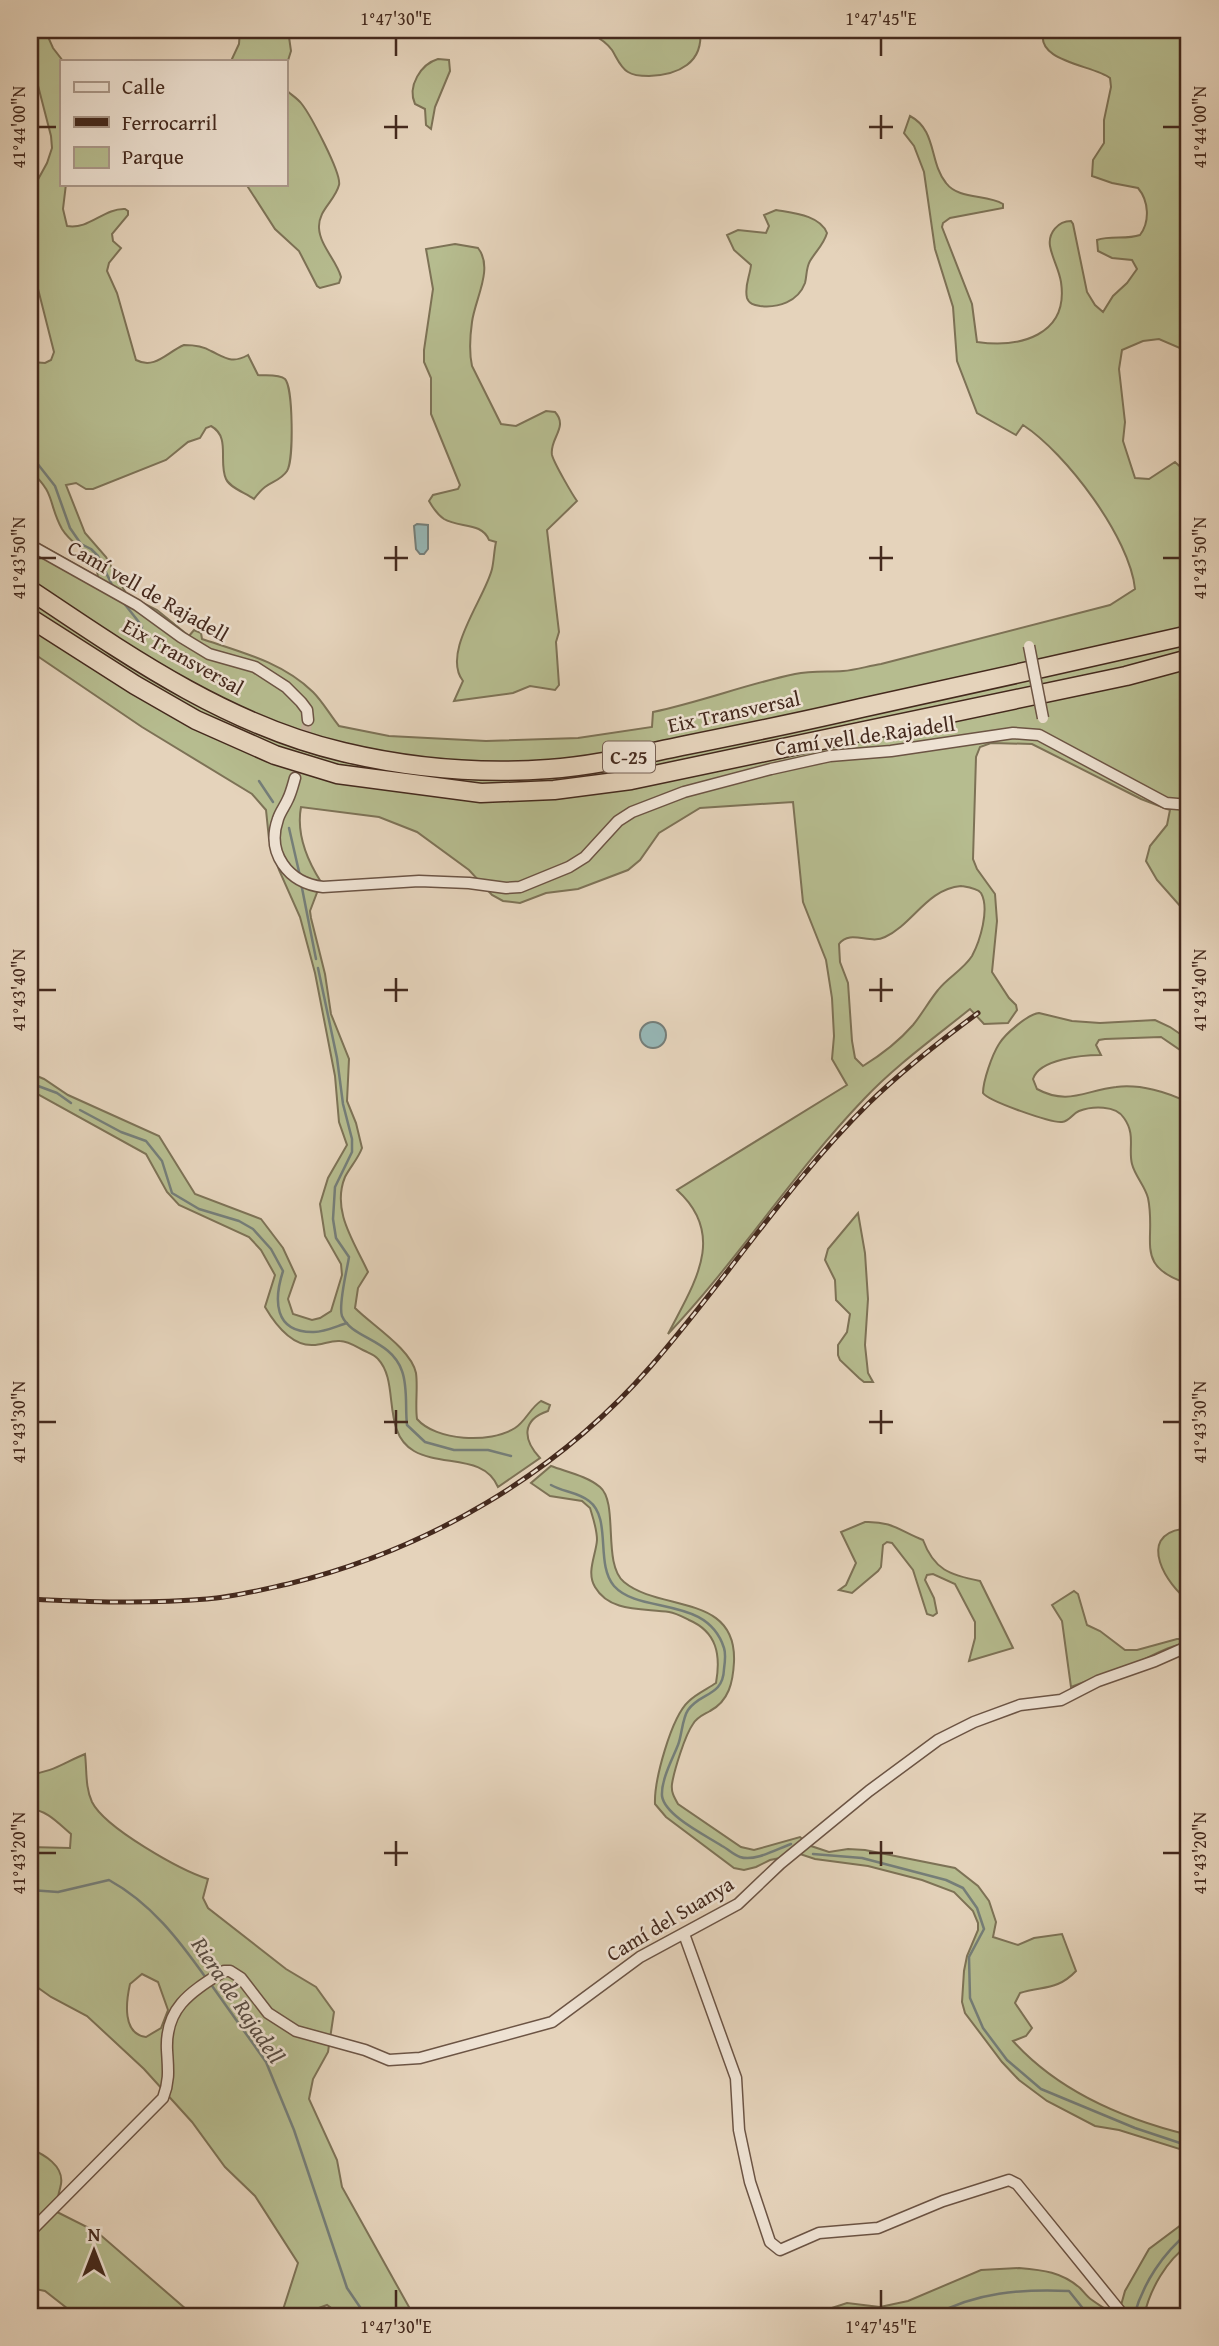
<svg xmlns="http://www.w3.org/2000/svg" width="1219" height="2346" viewBox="0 0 1219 2346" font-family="'Gentium Book Plus',serif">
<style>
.green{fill:#b6bc8f;stroke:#7d7256;stroke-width:2;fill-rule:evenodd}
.water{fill:#96b7b6;stroke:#757e79;stroke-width:2}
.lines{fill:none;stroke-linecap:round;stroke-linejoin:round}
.stream{stroke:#757e79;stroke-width:2.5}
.street-tunnel{stroke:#c5b19b;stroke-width:10;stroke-dasharray:10 5;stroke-linecap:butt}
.street-casing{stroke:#6c5444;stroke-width:13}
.highway-casing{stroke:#44291d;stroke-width:21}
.street{stroke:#eee2d3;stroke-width:10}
.highway{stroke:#e5d3bb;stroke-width:18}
.rail-casing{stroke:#44291d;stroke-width:5}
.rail{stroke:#eee2d3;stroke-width:2.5;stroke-dasharray:8;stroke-linecap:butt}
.street-bridge-casing{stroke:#6c5444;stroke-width:13;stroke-linecap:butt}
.street-bridge{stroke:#eee2d3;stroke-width:10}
.ticks{fill:none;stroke:#44291d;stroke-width:2.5}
.labels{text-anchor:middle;stroke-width:5;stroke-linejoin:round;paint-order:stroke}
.shield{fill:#eee2d3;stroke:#776054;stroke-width:2}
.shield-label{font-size:19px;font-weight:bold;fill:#44291d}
.street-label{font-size:21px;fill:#44291d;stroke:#eee2d3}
.water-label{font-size:23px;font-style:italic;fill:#584c43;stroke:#eee2d3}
.neatline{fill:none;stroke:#44291d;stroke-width:2.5}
.ticks-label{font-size:18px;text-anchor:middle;fill:#44291d}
</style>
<rect width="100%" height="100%" fill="#e5d3bb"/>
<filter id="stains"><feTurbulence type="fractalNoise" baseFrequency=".00286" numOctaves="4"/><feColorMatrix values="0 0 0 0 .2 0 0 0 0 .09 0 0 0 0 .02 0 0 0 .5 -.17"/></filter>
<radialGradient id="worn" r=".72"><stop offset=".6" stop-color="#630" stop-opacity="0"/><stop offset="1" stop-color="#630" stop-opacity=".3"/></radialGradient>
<g class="green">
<path d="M30,30H45L53,48L63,61L61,184H66L63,209L67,226C89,230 104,208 125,209L128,211V215L112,234L113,241L121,248L109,263L107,271L117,293L136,360C155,370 167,352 184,345C194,345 203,346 211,351C226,358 232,364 248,355L258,375C265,376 279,374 285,379C293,387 294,460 287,471C281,480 273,481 265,487C261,490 257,495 254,499C246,493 230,488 226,479C218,461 231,437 211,426L206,428L200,438L188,442L166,460L93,489H86L76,483L66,485L85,533L106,557L127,595L157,610L189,636L194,630L201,633L202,639C241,652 282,662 313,692C323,702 330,715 339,726L389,736L486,741L578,738L652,727L653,712C701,702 747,684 795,674C811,671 827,672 843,671C856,670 868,666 881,664L1110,605L1135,589C1130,538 1066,453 1023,425L1016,435L977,413L957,361L953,307L935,249L924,172L914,146L904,133L910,116C937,130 929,162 946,183C959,200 986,194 1003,204V208L950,218L943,223L942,227L972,304L977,342C1019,348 1069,336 1061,282C1059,269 1052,258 1050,246C1048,233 1058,221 1071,221L1073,224L1087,292L1095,305L1103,312L1113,296L1127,283L1137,269L1132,260L1112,258L1098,251L1097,240C1111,235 1126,240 1140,235C1150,222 1149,201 1138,188L1112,183L1092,176L1093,160L1104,143V120L1111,87L1110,78C1094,65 1033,62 1044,30H1189V352L1159,339L1143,341L1122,350L1119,369L1125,422L1123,441L1135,478L1149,479L1175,462L1187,473L1189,484V916L1157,880L1146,861L1150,846L1167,825L1170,810L1141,799L1032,744L991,743L980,747L976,757L973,859L977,869L995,894L997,921L992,972L1009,998L1016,1005L1017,1010L1008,1023L984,1024L970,1009C934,1038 895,1066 864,1099C793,1173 738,1260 668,1334C693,1285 728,1236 677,1190L847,1085L832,1059L834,1036L832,998L826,960L803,902L793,802L700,808L659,833L640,860L628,870L578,889L546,893L520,903L503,901L492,895L469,870L417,832L379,817L301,807C296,834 307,860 321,882L310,911L311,918L325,974L331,1014L349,1059L347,1101L356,1123L362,1148C358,1159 350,1167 345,1177C331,1211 355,1243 368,1272L358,1288L355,1308C373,1326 411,1349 416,1373C418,1388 415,1404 417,1419C436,1441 490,1444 515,1428C526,1421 530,1408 541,1401L550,1405L548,1411C521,1420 523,1440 540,1458L498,1487C484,1454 442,1467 414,1451C381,1432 400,1382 378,1359C375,1355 369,1353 365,1351C357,1347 348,1341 340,1341C331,1340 322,1345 313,1345C292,1346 275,1324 265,1307L275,1275L261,1250L249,1237L179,1205L167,1192L146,1154L30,1090V1073L44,1079L68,1095L159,1136L195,1194L261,1219L283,1248L296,1276L288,1299L293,1314L312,1320L320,1318L331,1311L342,1275L341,1264L325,1236L320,1204L328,1178L347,1145L339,1122L335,1076L315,973L300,917L279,870L269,839L266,810L252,794L142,727L30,651V539L98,577C95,550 74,549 62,529C48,504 56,493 30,471V355L32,362L45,363L51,360L54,352L35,277L30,267V194L47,163L52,148L51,136L35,74L30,69ZM961,886C967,887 977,888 981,893C990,909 980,941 972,956C963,970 948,977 938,990C929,1001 922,1014 913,1025C899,1041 881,1055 863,1066L855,1058L852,1041L848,983L840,962L839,944C850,929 870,945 885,937C913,924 927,889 961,886Z"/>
<polygon points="240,30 288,30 291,51 285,70 285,61 231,61 239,44"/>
<path d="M572,30H700C704,63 678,75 649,76C642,76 634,76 628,72C620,67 617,58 612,50C603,38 584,28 570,33Z"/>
<path d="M438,59L449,60L450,71L435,107L431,129L426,125L425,109L415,104C407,86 421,64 438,59Z"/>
<path d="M285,89C290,94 297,98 301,103C310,114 342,174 339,185C335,201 318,210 319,228C320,246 337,261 341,277L339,283L320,288L317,286L299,251L275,229L246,184H285Z"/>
<path d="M776,210C793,213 820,215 827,233C824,244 816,251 810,261C806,268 807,275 805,283C798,302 778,308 760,306C754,305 749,304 747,298C744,286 750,276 751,265L734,250L727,235L738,230L766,233L769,226L764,215Z"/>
<path d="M455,244L478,248C494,268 475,299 472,322C470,336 469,352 472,366L501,424L516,426L546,411L555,412C569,427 549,439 552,455C554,463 572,494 577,501L547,530L559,632L556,642L559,685L555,690L530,686L513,693L454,701L463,681C441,653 485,598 492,569C494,560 494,551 496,542L489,540C482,522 459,528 444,519C438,515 433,508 429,501L433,495L458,489L460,485L431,414V378L424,362V350L433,289L426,249Z"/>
<path d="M1039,1013L1072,1021L1100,1023L1155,1020L1170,1027L1189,1040V1056L1161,1037L1105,1039L1099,1040L1096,1045L1101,1055C1083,1055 1039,1059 1033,1079L1037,1089C1068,1106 1086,1090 1116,1087C1140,1084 1168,1092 1189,1103V1284C1132,1266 1157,1241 1148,1198C1145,1186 1135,1176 1132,1164C1128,1148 1136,1135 1124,1118C1116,1105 1092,1106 1079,1111C1072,1114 1070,1121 1062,1122C1051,1123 988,1101 983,1093C983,1081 992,1055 999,1044C1005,1034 1028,1014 1039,1013Z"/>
<polygon points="858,1213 865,1253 868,1299 865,1345 868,1373 873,1382 864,1382 859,1378 840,1360 838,1355 838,1345 847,1332 850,1314 836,1300 835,1280 825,1260 828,1249"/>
<path d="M551,1466C567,1472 587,1476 600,1487C619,1503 602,1564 624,1582C660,1612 737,1593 734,1662C733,1682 729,1701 710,1711C703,1715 697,1717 693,1724C685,1735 674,1771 672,1784C671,1792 674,1797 678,1804L741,1847L754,1850L800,1837L811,1846L829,1852L848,1849L865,1850L955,1868L978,1886L989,1901L996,1922L993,1937L1018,1945L1034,1938L1062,1934L1076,1971C1058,1990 1044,1986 1020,1993L1015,2003L1032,2028L1026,2036L1013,2041C1059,2092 1123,2119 1189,2135V2152L1119,2130L1095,2126L1047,2101L1019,2080L1002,2062L965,2013L962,2002L964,1971L967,1956L978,1930V1923L973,1911L954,1892L922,1880L868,1866L815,1859L800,1854L770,1860L756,1867L744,1870L734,1868L666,1817L655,1804C654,1781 671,1717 689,1701C696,1694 707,1689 716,1683C721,1655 717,1632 689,1620C683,1617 676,1613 669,1612C644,1608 610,1613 595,1587C586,1572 596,1555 597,1540C597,1529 593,1518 590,1508L582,1501L550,1496L531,1483Z"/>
<path d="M865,1522C892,1521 900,1531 923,1540C934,1570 950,1575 980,1581L1013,1648L969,1661L975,1638V1622L955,1584L933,1574L927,1575L925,1580L934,1598L937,1613L933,1616L927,1614L913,1570L892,1543L887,1542L883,1545L881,1567L878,1571L852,1593L839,1590L846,1585L856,1563L841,1532Z"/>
<path d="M1182,1529L1180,1534L1183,1538L1189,1540V1601C1167,1586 1136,1536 1182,1529Z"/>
<path d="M1074,1591L1078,1594L1087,1625L1100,1631L1125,1650H1137L1177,1639H1186L1189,1618V1643C1166,1645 1145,1661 1123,1669C1105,1675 1088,1680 1071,1687L1062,1621L1052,1605Z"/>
<path d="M85,1754C87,1770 85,1787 92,1802C105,1828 180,1870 208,1879L203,1898L208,1908L286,1969L316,1987L334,2012L328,2052L313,2079L309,2099L337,2160L342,2187L414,2316H342L327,2305L311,2311L304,2316H281L298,2263L255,2196L225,2167L192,2122L144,2069L87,2016L51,1997L30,1982V1847L70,1848L71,1834C58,1823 47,1810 30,1809V1774C51,1773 65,1762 85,1754ZM142,1974L158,1982L168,2010L161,2028L146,2037C122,2034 126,2002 130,1984Z"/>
<path d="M30,2149C44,2154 64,2166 61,2184C59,2195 55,2201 57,2212L97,2232L194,2316H77L45,2291L30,2288Z"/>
<path d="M1189,2219V2244C1166,2261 1150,2289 1144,2316H1118L1125,2291L1149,2249Z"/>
<path d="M1019,2268C1043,2270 1062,2272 1080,2288C1084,2292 1087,2297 1092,2300C1100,2306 1107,2309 1114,2316H1031L1003,2310L980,2316H807L847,2303L880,2307L908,2301L981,2270Z"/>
</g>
<g class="water">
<polygon points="417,524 428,525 428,549 424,554 420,554 416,549 414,526"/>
<circle cx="653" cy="1035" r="13"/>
</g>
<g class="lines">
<g class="stream">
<polyline points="30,383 34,405 30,437 33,458 55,486 70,528 81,544 91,549 98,556 113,587"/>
<polyline points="123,602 142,626 141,635"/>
<polyline points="259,781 273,802"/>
<polyline points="289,828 300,876"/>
<polyline points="301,883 316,959"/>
<path d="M318,968L337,1058L343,1104L352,1139V1152L335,1187L333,1219L336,1238L349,1257C347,1270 338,1305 342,1316C352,1339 391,1339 402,1371C408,1387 405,1408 407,1425L425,1442L454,1450H488L511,1456"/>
<polyline points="30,1083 57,1093 71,1103"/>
<path d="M80,1110L121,1132L146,1141L162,1161L172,1193L199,1209L239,1221L253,1229L271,1249L283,1271C274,1299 273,1333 314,1332C325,1332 337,1326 347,1323"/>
<path d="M551,1485C563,1492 578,1492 589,1501C612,1518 595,1564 614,1586C640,1615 707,1595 724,1648C726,1654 725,1662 724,1669C723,1697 700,1692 688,1710C682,1719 682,1735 678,1745C672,1760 661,1780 662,1796C665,1816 707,1836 722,1846C728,1849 734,1855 740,1857C755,1862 777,1849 791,1844"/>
<polyline points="813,1854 862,1858 946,1880 963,1888 977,1908 984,1929 969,1957 970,1998 983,2028 1007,2060 1041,2089 1135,2128 1189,2146"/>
<path d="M30,1890L58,1892L109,1880C151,1903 179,1940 206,1978"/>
<polyline points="210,1983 266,2062 294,2130 347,2288 366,2316"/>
<path d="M933,2316C975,2292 1022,2289 1069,2291L1089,2316"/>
<path d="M1134,2316C1143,2283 1163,2253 1189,2232"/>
</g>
<polyline class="street-tunnel" points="295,778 308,720"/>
<g class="street-casing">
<g id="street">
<polyline points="30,545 137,605 181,637 209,654 255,667 286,687 301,702 307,710 308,720"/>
<path d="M295,778C293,785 291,793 288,799C285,806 280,812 278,819C266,853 288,883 323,887L419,881L469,883L506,888L520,887L569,867L585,857L618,821L632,812L684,792L771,769L830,756L891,751L1013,733L1039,735L1166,803L1189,805"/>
<polyline points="684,1934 736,2078 739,2130 750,2182 770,2242 780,2250 819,2233 878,2228 943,2201 1009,2180 1017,2184 1124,2316"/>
<path d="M30,2232L163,2098C170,2080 168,2068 167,2050C165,2007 191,1992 224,1971H230L241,1978L268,2013L296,2031L365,2050L389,2060L420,2058L552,2022L640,1957L738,1904L780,1864L869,1791L938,1740L974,1722L1020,1705L1061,1700L1098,1681L1155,1661L1189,1646"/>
</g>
</g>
<g class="highway-casing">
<g id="highway">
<path d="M30,590C127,655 227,725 343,752C410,768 480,774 549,769C593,766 638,755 682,746C742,734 801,722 861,708C970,684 1080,660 1189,635"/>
<polyline points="30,618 135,685 196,720 275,755 337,774 481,793 554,790 631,780 1126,676 1189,659"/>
</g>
</g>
<use href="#street" class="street"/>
<use href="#highway" class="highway"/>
<g class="rail-casing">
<path id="rail" d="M30,1599C89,1602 147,1604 207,1599C233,1597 261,1590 288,1584C427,1550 556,1475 651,1366C726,1280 788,1183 869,1103C903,1070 940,1041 978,1013"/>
</g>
<use href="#rail" class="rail"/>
<g class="street-bridge-casing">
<polyline id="street-bridge" points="1029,646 1043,718"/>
</g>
<use href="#street-bridge" class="street-bridge"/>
</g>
<path class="ticks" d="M396,38V56M881,38V56M396,115V139M881,115V139M38,127H56M384,127H408M869,127H893M1163,127H1180M396,546V571M881,546V571M38,558H56M384,558H408M869,558H893M1163,558H1180M396,978V1002M881,978V1002M38,990H56M384,990H408M869,990H893M1163,990H1180M396,1410V1434M881,1410V1434M38,1422H56M384,1422H408M869,1422H893M1163,1422H1180M396,1841V1866M881,1841V1866M38,1853H56M384,1853H408M869,1853H893M1163,1853H1180M396,2290V2308M881,2290V2308"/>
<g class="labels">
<rect class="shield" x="603" y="741.5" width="52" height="31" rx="5"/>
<g class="shield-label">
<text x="629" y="764">C-25</text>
</g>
<g class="street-label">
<text transform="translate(148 591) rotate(30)" y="7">Camí vell de Rajadell</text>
<text transform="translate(183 657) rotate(29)" y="7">Eix Transversal</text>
<text transform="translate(734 712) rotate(-12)" y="7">Eix Transversal</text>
<text transform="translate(865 736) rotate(-8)" y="7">Camí vell de Rajadell</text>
<text transform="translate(670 1919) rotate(-31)" y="7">Camí del Suanya</text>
</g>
<g class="water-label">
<text transform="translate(238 2000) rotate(56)" y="8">Riera de Rajadell</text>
</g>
</g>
<rect width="1219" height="2346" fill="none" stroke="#e5d3bb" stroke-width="77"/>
<rect x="60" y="60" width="228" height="126" fill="#eee2d3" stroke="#aa988a" stroke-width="2"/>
<rect x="74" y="82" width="35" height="10" fill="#eee2d3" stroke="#aa988a" stroke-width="2"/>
<text x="122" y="94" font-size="21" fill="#44291d">Calle</text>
<rect x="74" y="117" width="35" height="10" fill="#44291d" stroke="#aa988a" stroke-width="2"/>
<text x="122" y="130" font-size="21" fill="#44291d">Ferrocarril</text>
<rect x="74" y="147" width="35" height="21" fill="#b6bc8f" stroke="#aa988a" stroke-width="2"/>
<text x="122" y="164" font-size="21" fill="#44291d">Parque</text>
<g transform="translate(94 2251)" stroke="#eee2d3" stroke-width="5" paint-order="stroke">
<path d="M0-5L12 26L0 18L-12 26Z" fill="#44291d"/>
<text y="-10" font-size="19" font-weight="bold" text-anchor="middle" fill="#44291d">N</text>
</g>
<rect x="38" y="38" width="1142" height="2270" class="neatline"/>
<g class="ticks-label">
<text x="396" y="25">1°47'30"E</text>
<text x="881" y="25">1°47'45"E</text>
<text transform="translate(19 127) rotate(-90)" y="6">41°44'00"N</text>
<text transform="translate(1200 127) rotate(-90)" y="6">41°44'00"N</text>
<text transform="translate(19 558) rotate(-90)" y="6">41°43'50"N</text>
<text transform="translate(1200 558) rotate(-90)" y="6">41°43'50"N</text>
<text transform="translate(19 990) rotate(-90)" y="6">41°43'40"N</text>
<text transform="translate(1200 990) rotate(-90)" y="6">41°43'40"N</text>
<text transform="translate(19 1422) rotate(-90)" y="6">41°43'30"N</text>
<text transform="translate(1200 1422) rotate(-90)" y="6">41°43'30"N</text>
<text transform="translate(19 1853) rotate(-90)" y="6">41°43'20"N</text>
<text transform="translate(1200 1853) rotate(-90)" y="6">41°43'20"N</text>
<text x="396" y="2333">1°47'30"E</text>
<text x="881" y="2333">1°47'45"E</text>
</g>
<rect width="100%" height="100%" filter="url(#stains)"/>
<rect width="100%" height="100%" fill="url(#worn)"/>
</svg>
